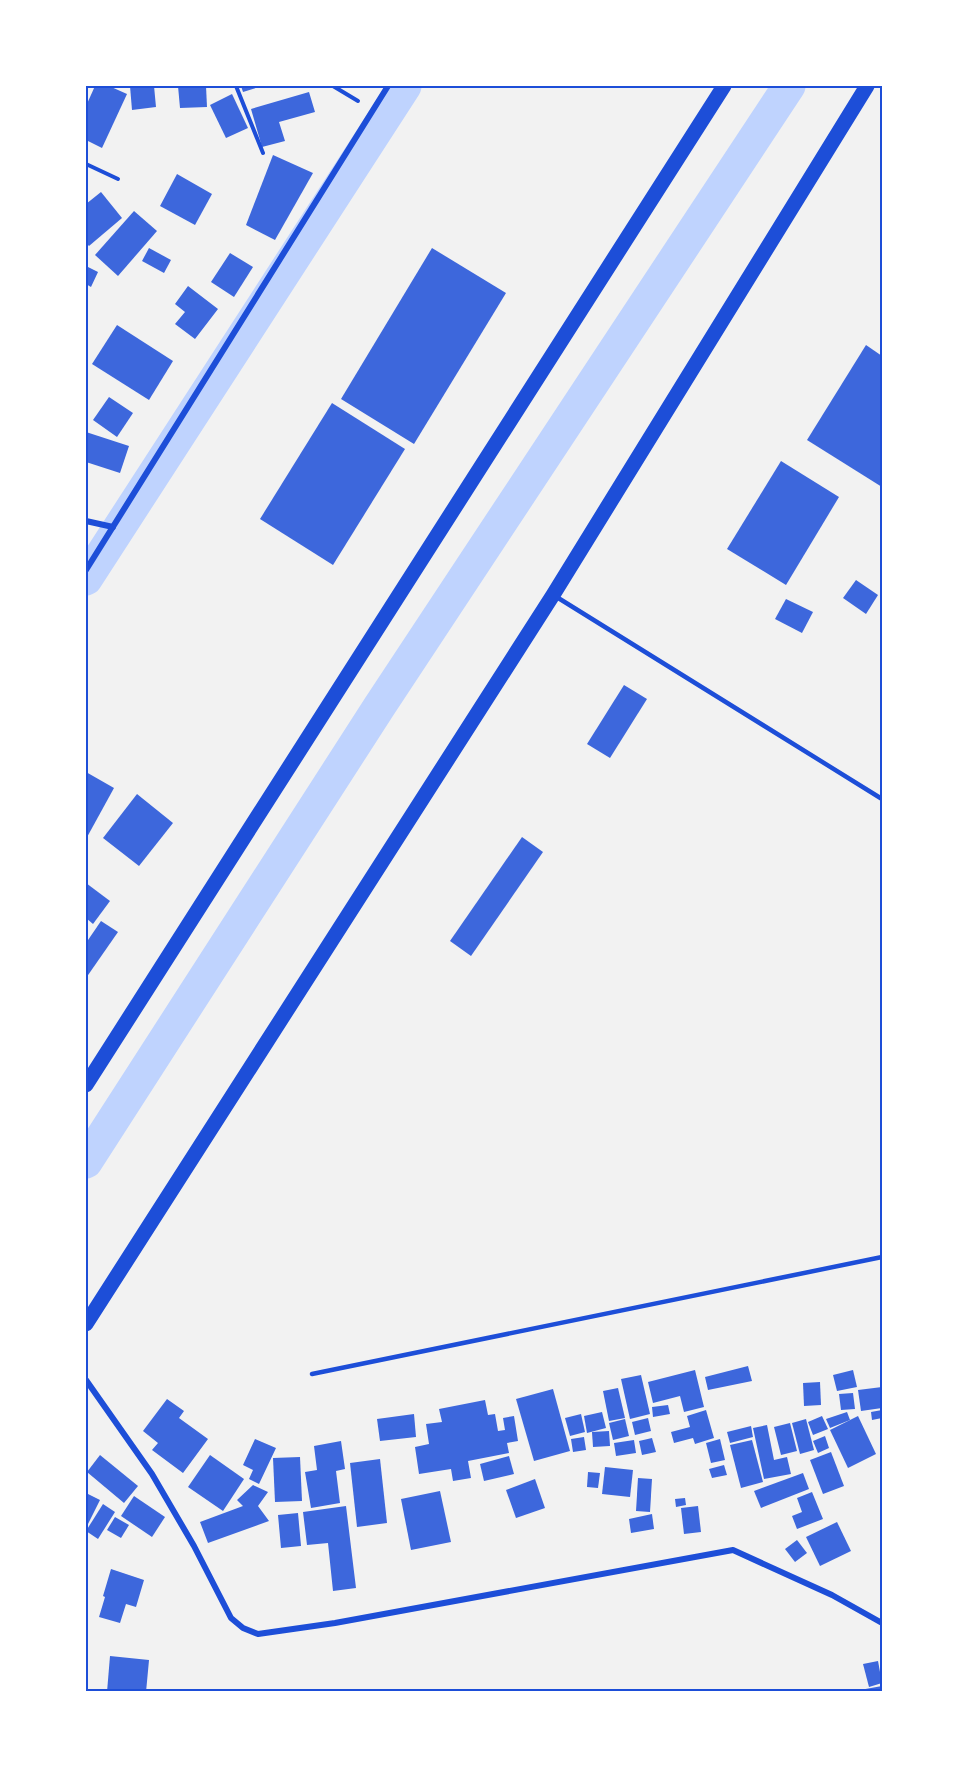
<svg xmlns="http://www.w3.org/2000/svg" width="968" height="1777" viewBox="0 0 968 1777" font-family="'Exo 2',sans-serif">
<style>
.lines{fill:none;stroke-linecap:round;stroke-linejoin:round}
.canal{stroke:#bfd3fe;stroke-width:33}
.building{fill:#3d67dc}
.path{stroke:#1d4ed8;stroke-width:4}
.service{stroke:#1d4ed8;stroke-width:4.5}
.minor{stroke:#1d4ed8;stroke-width:6}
.primary{stroke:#1d4ed8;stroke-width:15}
.neatline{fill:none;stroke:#1d4ed8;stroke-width:2}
</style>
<rect width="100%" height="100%" fill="#f2f2f2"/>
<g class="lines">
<g class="canal">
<polyline points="86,579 405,86"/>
<polyline points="86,1162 379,707 789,86"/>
</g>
</g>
<g class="building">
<polygon points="95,86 109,86 127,94 102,148 86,140 86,106"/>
<polygon points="130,86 154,86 156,107 132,110"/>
<polygon points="178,86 206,86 207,107 180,108"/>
<polygon points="241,86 262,86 243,92"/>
<polygon points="309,92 315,112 279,122 285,141 262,147 251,109"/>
<polygon points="232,94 248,128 226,138 210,105"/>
<polygon points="273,155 313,173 275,240 246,225"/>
<polygon points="177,174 212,194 195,225 160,206"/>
<polygon points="101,192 122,218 89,246 86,243 86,204"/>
<polygon points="134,211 157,231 118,276 95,255"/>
<polygon points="149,248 171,260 164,273 142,261"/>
<polygon points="432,248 506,293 414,444 341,399"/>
<polygon points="230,253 253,267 234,297 211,282"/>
<polygon points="86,266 98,272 91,287 86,284"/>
<polygon points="188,286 218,309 195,339 175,324 185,312 175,304"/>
<polygon points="117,325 173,361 149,400 92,364"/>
<polygon points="866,345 882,356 882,487 807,440"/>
<polygon points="109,397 133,413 117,437 93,420"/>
<polygon points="332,403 405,449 333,565 260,519"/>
<polygon points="86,432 129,446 120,473 86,462"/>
<polygon points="781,461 839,497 786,585 727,549"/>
<polygon points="856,580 878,595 866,614 843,598"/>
<polygon points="786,599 813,612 802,633 775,619"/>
<polygon points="624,685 647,699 610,758 587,744"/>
<polygon points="86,772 114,788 86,839"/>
<polygon points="137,794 173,823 139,866 103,838"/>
<polygon points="522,837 543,852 471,956 450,941"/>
<polygon points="86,883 110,901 93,924 86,918"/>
<polygon points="101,921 118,932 86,978 86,943"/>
<polygon points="748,1366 752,1381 708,1390 705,1377"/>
<polygon points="695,1370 704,1407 684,1412 680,1396 653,1403 648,1382"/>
<polygon points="853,1370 857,1387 837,1391 833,1375"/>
<polygon points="641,1375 650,1414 630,1419 621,1379"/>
<polygon points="820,1382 821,1405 804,1406 803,1383"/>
<polygon points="882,1387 882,1408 861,1411 858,1390"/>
<polygon points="618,1388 625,1418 609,1421 603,1391"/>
<polygon points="553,1389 570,1451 534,1461 516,1399"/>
<polygon points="853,1393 855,1409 841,1410 839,1394"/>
<polygon points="167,1399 184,1411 179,1418 208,1439 183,1473 152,1450 158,1443 143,1431"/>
<polygon points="485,1400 488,1415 495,1414 498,1431 505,1430 503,1418 514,1416 518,1441 507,1443 509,1453 468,1461 471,1478 453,1481 451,1469 419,1474 415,1447 429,1444 426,1424 442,1422 439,1409"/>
<polygon points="668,1405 670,1414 653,1417 652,1407"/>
<polygon points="706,1410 714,1438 695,1444 693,1438 674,1443 671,1432 690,1427 687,1416"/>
<polygon points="882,1410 882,1418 872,1420 871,1412"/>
<polygon points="602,1412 606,1428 587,1433 584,1416"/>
<polygon points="847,1412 850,1420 830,1428 826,1419"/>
<polygon points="414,1414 416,1437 380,1441 377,1419"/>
<polygon points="581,1414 585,1432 570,1436 565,1418"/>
<polygon points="822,1416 828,1429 813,1435 808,1422"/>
<polygon points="858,1416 876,1454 848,1468 830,1430"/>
<polygon points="648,1418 651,1431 635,1435 632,1422"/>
<polygon points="625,1419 629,1436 613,1440 609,1423"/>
<polygon points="806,1419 814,1450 800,1454 792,1423"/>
<polygon points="790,1423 797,1451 781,1455 774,1427"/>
<polygon points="767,1425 774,1460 787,1457 791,1474 764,1479 753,1428"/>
<polygon points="751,1426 753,1437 730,1443 727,1432"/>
<polygon points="609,1431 610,1446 593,1447 592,1432"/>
<polygon points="825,1436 829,1448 818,1453 813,1441"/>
<polygon points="584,1437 586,1450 573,1452 571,1439"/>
<polygon points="652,1438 656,1452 642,1455 639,1441"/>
<polygon points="255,1439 276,1448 259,1484 249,1479 253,1470 243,1465"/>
<polygon points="720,1439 725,1460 711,1463 706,1443"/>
<polygon points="634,1440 636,1453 616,1456 614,1443"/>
<polygon points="752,1440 763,1482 741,1488 730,1445"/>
<polygon points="341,1441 345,1469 336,1471 340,1503 311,1508 305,1472 317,1470 314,1446"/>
<polygon points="831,1452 844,1486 823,1494 810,1460"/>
<polygon points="100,1455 138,1486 124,1503 87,1472"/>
<polygon points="210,1455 244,1479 223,1511 188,1487"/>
<polygon points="509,1456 514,1474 484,1481 480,1464"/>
<polygon points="300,1457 302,1501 275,1502 273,1458"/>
<polygon points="380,1459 387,1523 357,1527 350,1463"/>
<polygon points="724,1465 727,1475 712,1478 709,1469"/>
<polygon points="605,1467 633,1470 630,1497 602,1494"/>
<polygon points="588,1472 600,1473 598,1488 587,1487"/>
<polygon points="803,1473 809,1489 761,1508 754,1491"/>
<polygon points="638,1478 652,1479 650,1512 636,1511"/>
<polygon points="535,1479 545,1508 516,1518 506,1490"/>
<polygon points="253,1485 268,1492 258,1506 269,1521 208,1543 200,1522 243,1506 237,1500"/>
<polygon points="440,1491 451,1542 411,1550 401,1499"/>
<polygon points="812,1492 823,1519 797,1529 792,1516 802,1512 797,1498"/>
<polygon points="86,1493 100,1500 86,1528"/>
<polygon points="134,1496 165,1517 152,1537 121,1516"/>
<polygon points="685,1498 686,1505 676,1507 675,1499"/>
<polygon points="103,1504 115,1512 98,1539 86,1531"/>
<polygon points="346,1506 356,1588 333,1591 328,1543 307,1545 303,1512"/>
<polygon points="698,1506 701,1532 684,1534 681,1508"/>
<polygon points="298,1513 301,1546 281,1548 278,1515"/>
<polygon points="652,1514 654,1529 631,1533 629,1519"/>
<polygon points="115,1517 129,1525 121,1538 107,1530"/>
<polygon points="837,1522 851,1551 820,1566 806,1537"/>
<polygon points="797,1540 807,1553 795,1562 785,1549"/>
<polygon points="111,1569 144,1580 136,1607 126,1604 120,1623 99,1617 105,1597 103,1596"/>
<polygon points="110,1656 149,1660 146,1692 107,1692"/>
<polygon points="878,1661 882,1683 869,1687 863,1664"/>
<polygon points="882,1686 882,1692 860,1692 860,1690"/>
</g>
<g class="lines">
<g class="path">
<polyline points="236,86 263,153"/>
<polyline points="333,86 358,101"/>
<polyline points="86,164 118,179"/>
</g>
<g class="service">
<polyline points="555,596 882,799"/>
<polyline points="312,1374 882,1257"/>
</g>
<g class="minor">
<polyline points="86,521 113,527"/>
<polyline points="86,570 388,86"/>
<polyline points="86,1380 152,1474 194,1546 231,1618 243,1628 258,1634 335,1623 733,1550 832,1595 882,1623"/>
</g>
<g class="primary">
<polyline points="86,1085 724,86"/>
<polyline points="86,1324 553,595 867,86"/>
</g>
</g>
<rect width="968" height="1777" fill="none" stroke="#ffffff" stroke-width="174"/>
<rect x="87" y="87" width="794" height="1603" class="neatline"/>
</svg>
